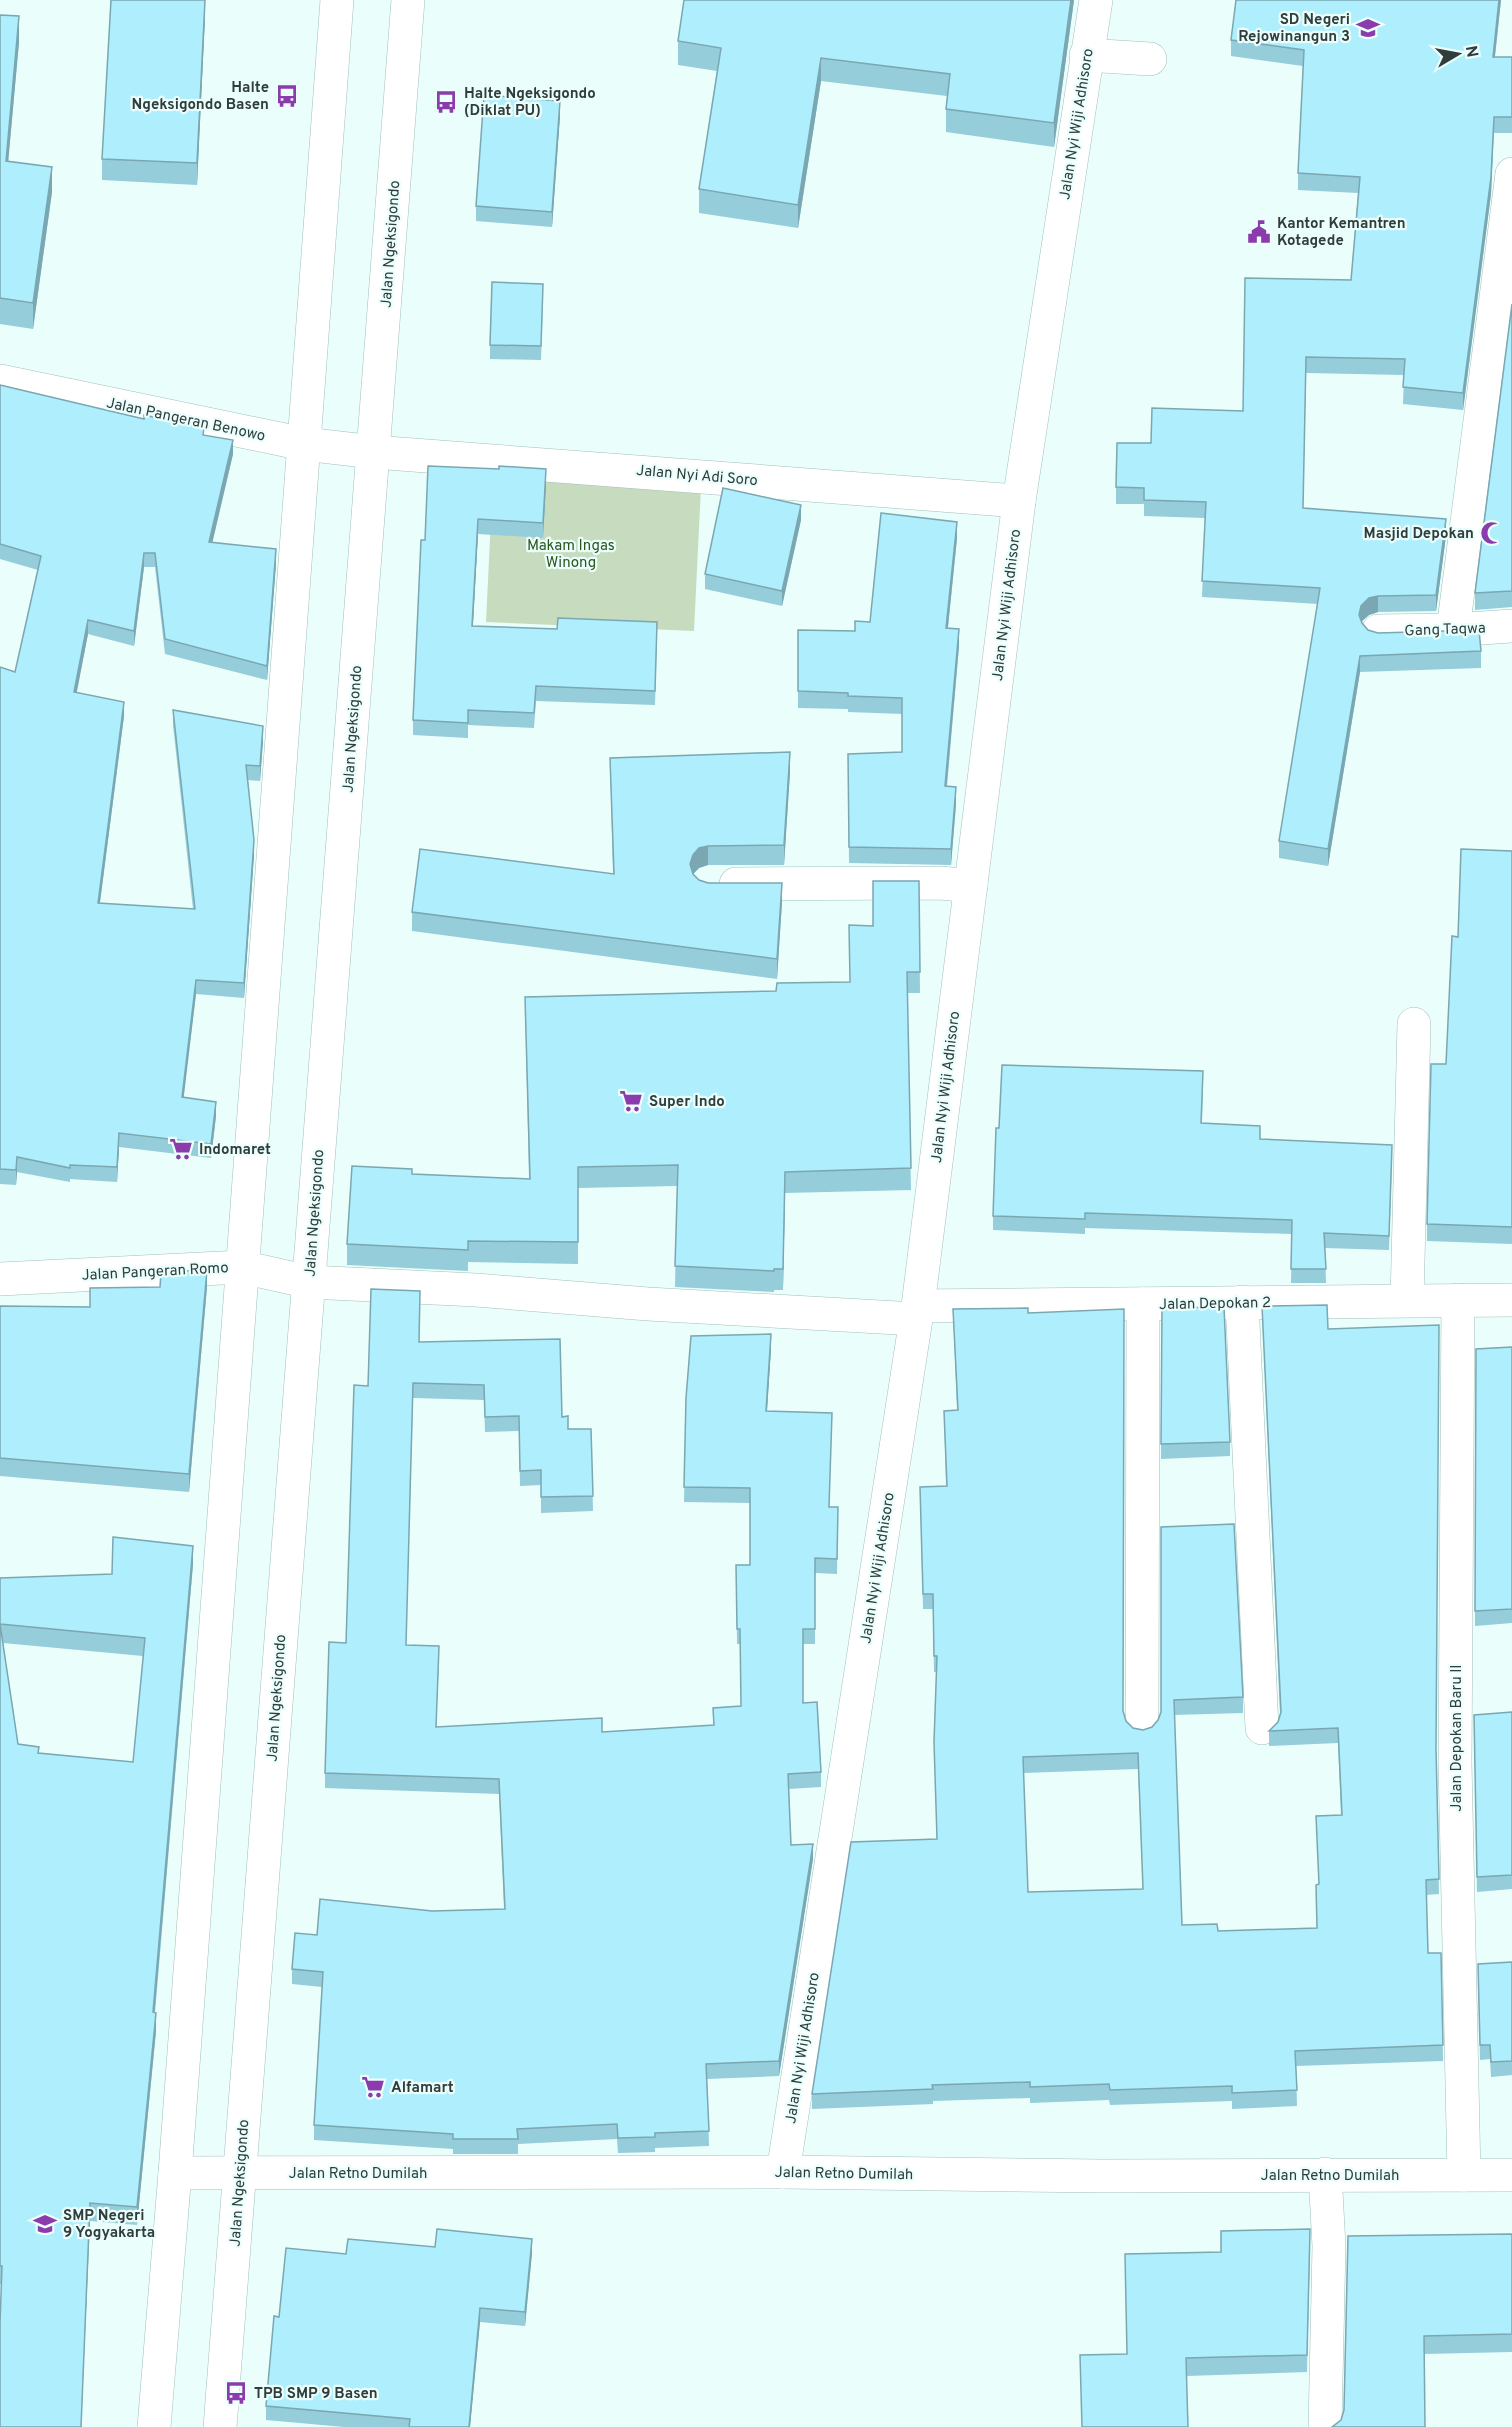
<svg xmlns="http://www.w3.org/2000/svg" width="1512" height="2427" viewBox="0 0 1512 2427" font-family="Overpass,sans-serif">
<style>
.green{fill:#c7dcbf}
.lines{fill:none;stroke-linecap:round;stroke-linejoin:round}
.street-casing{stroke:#a1c0bd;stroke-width:34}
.primary-casing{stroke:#a1c0bd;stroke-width:34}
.street{stroke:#fff;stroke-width:33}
.primary{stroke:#fff;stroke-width:33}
.wall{fill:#96cdda;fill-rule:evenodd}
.shaded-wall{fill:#7aa7b1}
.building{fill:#aeeefd;stroke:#7aa7b1;stroke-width:1.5;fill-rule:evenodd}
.labels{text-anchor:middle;stroke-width:4.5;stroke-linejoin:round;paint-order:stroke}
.poi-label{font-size:15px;font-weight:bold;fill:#303d3c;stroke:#eafefc;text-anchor:start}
.street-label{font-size:15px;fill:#303d3c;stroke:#eafefc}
.park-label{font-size:15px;fill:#2d551c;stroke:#eafefc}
</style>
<rect width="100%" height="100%" fill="#eafefc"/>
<polygon class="green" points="493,477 701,487 694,631 486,622"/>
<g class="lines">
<g class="street-casing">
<g id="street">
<polyline points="1086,55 1150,59"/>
<polyline points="0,381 304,444 374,452 1019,501"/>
<polyline points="1453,630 1512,174"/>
<polyline points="1378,631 1453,630 1512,626"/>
<polyline points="736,884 941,883 971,886"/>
<polyline points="0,1279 242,1267 309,1282 476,1290 648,1304 916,1319"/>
<polyline points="1407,1300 1414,1024"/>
<polyline points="1458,1300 1455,1763 1464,2175"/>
<polyline points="1242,1302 1262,1728"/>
<polyline points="918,1306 1512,1300"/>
<polyline points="1142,1727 1143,1304"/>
<polyline points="783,2172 918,1306 1019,501 1096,0"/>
<polyline points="175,2173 783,2172 1102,2176 1512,2175"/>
<polyline points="1325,2174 1329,2246 1325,2427"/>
</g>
</g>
<g class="primary-casing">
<g id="primary">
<polyline points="154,2427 175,2173 337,0"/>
<polyline points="220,2427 408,0"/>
</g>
</g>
<use href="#street" class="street"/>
<use href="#primary" class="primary"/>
</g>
<g class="wall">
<polygon points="684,0 1074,0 1054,147 946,132 946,109 947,96 821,81 798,228 699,213 699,189 717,71 678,65 678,41"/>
<polygon points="1236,0 1501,0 1495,57 1512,57 1512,133 1494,133 1491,194 1463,410 1403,404 1404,375 1306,373 1303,508 1446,536 1436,611 1378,612 1369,615 1361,622 1362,623 1368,630 1378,633 1481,651 1481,668 1360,672 1328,866 1279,858 1279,841 1318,604 1202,597 1205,518 1144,516 1144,504 1116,504 1116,487 1151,443 1243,411 1351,280 1358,193 1298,190 1298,173 1303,66 1231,56 1231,40"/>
<polygon points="0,15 19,42 8,161 52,192 33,329 0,324"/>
<polygon points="205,17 197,185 102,180 102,159"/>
<polygon points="560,116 552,227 476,221 476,206"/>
<polygon points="543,299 541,360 490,359 490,345"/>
<polygon points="1512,304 1512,607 1475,610 1475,593"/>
<polygon points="0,385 204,435 233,454 212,543 276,564 267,680 165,654 155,567 144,567 134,646 88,634 76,693 124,716 100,903 193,909 173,725 173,710 263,741 260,781 248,780 254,855 244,998 196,994 183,1097 216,1116 211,1158 119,1147 117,1182 70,1179 70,1182 17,1172 16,1185 0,1184 0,667 15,672 38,570 0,559"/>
<polygon points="546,484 543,538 478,534 473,626 657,636 655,705 536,701 534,728 468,725 468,738 413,735 413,720 425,540"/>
<polygon points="801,520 782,606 705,589 705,574"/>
<polygon points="957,538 948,628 959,646 947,787 956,804 951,865 849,863 848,754 902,752 902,714 848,712 848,709 798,708 798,630 855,631 870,622"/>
<polygon points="610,758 790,772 784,865 708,865 699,868 693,874 699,880 782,902 777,979 412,931 412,912 613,874"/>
<polygon points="1512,851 1512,1244 1427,1241 1427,1224 1446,1064 1458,937"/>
<polygon points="919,881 920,993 907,993 911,1190 785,1193 783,1290 774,1290 774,1292 675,1287 677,1186 578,1188 578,1264 468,1262 468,1271 347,1265 347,1244 412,1174 529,1179 525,997 776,991 850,982 873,926"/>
<polygon points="1203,1086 1202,1123 1260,1139 1392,1160 1389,1250 1325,1248 1326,1283 1291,1283 1292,1234 1085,1228 1085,1234 993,1230 993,1216 999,1128"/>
<polygon points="207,1287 189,1492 0,1476 0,1306 90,1307"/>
<path d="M1262,1306L1328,1329L1436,1751L1439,1894L1426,1895L1428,1953H1441L1443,2061L1296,2066L1297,2106L1232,2109V2101L1110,2105L1109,2100L1030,2103V2098L933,2101V2104L812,2109V2094L937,1839L934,1742L937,1672H934L933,1609H923L920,1487L946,1486L944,1411L957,1410L953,1309L1028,1313L1126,1721L1133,1728L1143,1730L1152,1727L1158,1720L1161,1712V1527L1243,1697V1713L1174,1715L1182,1925L1218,1931L1317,1928L1316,1885L1319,1884L1316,1816L1341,1815L1338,1743L1269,1746V1731L1278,1722L1280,1714ZM1138,1769L1143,1889L1028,1892L1023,1773Z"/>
<polygon points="1162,1308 1230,1442 1230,1456 1161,1459"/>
<polygon points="419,1342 562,1417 568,1429 591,1429 593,1511 541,1513 541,1485 520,1486 519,1431 485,1432 484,1400 413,1398 406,1645 439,1661 436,1727 602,1732 713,1726 713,1708 741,1706 740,1644 737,1644 736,1565 750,1565 750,1503 684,1502 686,1398 771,1349 767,1411 830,1507 838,1507 837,1574 815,1573 815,1644 803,1644 803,1703 821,1772 821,1787 789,1789 791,1845 813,1859 779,2076 707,2079 709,2146 655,2148 655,2152 618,2153 617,2139 518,2144 518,2154 453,2154 453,2149 314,2140 314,2125 322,1987 292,1984 292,1969 317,1935 432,1911 504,1909 499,1794 325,1788 325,1773 346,1643 368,1386"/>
<polygon points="1512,1347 1512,1623 1475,1626 1475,1611"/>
<path d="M193,1564L155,2013L156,2031L137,2225L90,2221L1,2284H0V1578L112,1574ZM3,1643L143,1656L133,1762L39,1753L18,1744Z"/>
<polygon points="1512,1712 1512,1889 1477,1892 1474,1715"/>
<polygon points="1512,1962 1512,2075 1491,2077 1490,2059 1480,2060 1478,1964"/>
<polygon points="1512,2234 1512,2352 1424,2354 1341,2420"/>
<polygon points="435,2247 532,2253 525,2326 480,2322 470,2427 344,2427 266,2420 266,2406 279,2317 346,2254"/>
<polygon points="1310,2247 1307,2372 1186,2376 1126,2354 1221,2252"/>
</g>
<g class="shaded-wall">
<polygon points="205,0 205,17 197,185 197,163"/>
<polygon points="1071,0 1074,0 1054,147 1054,123"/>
<polygon points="1499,0 1501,0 1493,73 1493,57"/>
<polygon points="19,16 19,42 6,186 6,161"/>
<polygon points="821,58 821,81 798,228 798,205"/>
<polygon points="560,101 560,116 552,227 552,212"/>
<polygon points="1494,117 1491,194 1463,410 1463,393"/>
<polygon points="52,167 52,192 33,329 33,303"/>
<polygon points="233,440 233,454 209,557 209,542"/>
<polygon points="546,469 546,484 543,538 543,523"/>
<polygon points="801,505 801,520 782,606 782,591"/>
<polygon points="478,519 478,534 472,640 472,626"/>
<polygon points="1446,519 1446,536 1436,611 1436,595"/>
<polygon points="957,522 957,538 946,645 946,628"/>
<polygon points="276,549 276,564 267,680 267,666"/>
<polygon points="144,553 144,567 134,646 134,631"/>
<polygon points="1378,596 1378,612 1369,615 1361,622 1359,615 1361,606 1369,598"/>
<polygon points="88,620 88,634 74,707 74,692"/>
<polygon points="959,629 959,646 945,803 945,786"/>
<polygon points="1360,656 1360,672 1328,866 1328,849"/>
<polygon points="124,702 124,716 98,917 98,903"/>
<polygon points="263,726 263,741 260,781 260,766"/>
<polygon points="790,752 790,772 784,865 784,845"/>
<polygon points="956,787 956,804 951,865 951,849"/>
<polygon points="254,840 254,855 244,998 244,983"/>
<polygon points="708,846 708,865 699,868 693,874 690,864 693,855 699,848"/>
<polygon points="782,883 782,902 777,979 777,959"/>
<polygon points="196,980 196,994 182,1112 182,1097"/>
<polygon points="216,1102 216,1116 211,1158 211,1144"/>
<polygon points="119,1133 119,1147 117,1182 117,1167"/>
<polygon points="17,1157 17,1172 16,1185 16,1170"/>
<polygon points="785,1172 785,1193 783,1290 783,1269"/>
<polygon points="207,1270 207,1287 189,1492 189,1474"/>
<polygon points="771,1334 771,1349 766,1426 766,1411"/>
<polygon points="193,1546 193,1564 153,2030 153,2012"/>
<polygon points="813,1844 813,1859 779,2076 779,2061"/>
<polygon points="156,2013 156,2031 137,2225 137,2207"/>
<polygon points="90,2203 90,2221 81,2427"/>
<polygon points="532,2239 532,2253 525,2326 525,2312"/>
<polygon points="480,2308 480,2322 470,2427 469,2427"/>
</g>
<g class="building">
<polygon points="111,0 205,0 197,163 102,159"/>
<polygon points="684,0 1071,0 1054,123 946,109 950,74 821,58 798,205 699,189 721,48 678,41"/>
<polygon points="1236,0 1499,0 1493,57 1512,57 1512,117 1494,117 1491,177 1463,393 1403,387 1405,359 1306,357 1303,508 1446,519 1436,595 1378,596 1369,598 1361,606 1359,615 1362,623 1368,630 1378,633 1479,630 1481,651 1360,656 1328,849 1279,841 1320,588 1202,581 1206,502 1144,500 1144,488 1116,487 1117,443 1151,443 1152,408 1243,411 1245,278 1351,280 1360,177 1298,173 1304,50 1231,40"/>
<polygon points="0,15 19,16 6,161 52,167 33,303 0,298"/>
<polygon points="484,95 560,101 552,212 476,206"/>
<polygon points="492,282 543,284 541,346 490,345"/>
<polygon points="1512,304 1512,591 1475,593"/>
<polygon points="0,385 144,419 144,415 204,428 203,435 233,440 209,542 276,549 267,666 165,639 155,553 144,553 134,631 88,620 74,692 124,702 98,903 195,909 173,710 263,726 260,766 246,765 254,840 244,983 196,980 182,1097 216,1102 211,1144 119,1133 117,1167 70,1165 70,1168 17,1157 16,1170 0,1169 0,667 15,672 41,556 0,544"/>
<polygon points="428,466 499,469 499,466 546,469 543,523 478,519 472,626 557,629 558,618 657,622 655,691 536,686 534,713 468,710 468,723 413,720 421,540 425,540"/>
<polygon points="723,488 801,505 782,591 705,574"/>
<polygon points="881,513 957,522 946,628 959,629 945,786 956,787 951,849 849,847 848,754 902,752 902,698 848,696 848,693 798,691 798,630 855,631 855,621 870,622"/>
<polygon points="790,752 784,845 708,846 699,848 693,855 690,864 693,874 699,880 708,883 782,883 777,959 412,912 420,849 614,874 610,758"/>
<polygon points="1461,849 1512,851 1512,1227 1427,1224 1431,1064 1446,1064 1452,936 1458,937"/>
<polygon points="873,881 919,881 920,972 907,972 911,1168 785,1172 783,1269 774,1269 774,1271 675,1266 678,1165 578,1167 578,1242 468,1241 468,1250 347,1244 352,1166 412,1169 412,1174 530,1179 525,997 776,991 777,983 850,982 849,925 873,926"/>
<polygon points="1002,1065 1203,1071 1201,1123 1260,1126 1260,1139 1392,1145 1389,1236 1324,1233 1326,1269 1291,1269 1292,1220 1085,1213 1085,1219 993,1216 996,1128 999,1128"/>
<polygon points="207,1270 189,1474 0,1458 0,1306 90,1307 90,1288 160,1287 161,1272"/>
<polygon points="371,1289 420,1291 419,1342 560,1339 562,1417 568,1416 568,1429 591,1429 593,1496 541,1497 541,1470 520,1471 519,1416 485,1417 484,1385 413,1383 406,1645 439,1646 436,1727 602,1718 602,1732 714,1725 713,1708 741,1706 740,1629 737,1629 736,1565 750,1565 750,1488 684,1487 686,1398 691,1336 771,1334 766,1411 832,1413 829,1507 838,1507 837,1559 815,1558 815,1629 803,1629 803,1703 817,1702 821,1772 788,1774 791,1845 813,1844 779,2061 706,2064 709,2131 655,2133 655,2137 618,2138 617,2124 517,2129 518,2139 453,2139 453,2134 314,2125 323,1972 292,1969 295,1933 317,1935 320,1899 432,1911 505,1909 499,1779 325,1773 329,1642 346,1643 354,1385 368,1386"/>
<path d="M1327,1305L1328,1329L1439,1325L1436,1748L1439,1879L1426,1880L1428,1953H1441L1443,2045L1295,2051L1297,2090L1232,2093V2086L1110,2090L1109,2084L1030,2087V2082L932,2085L933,2089L812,2094L851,1842L937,1839L934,1742L937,1656H934L933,1594H923L920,1487L947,1486L944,1411L958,1410L953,1309L1028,1308V1313L1124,1309L1123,1711L1126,1721L1133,1728L1143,1730L1152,1727L1158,1720L1161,1712V1527L1234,1524L1243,1697L1174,1700L1182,1925L1217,1924L1218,1931L1317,1928L1316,1885L1319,1884L1316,1816L1342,1815L1338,1728L1269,1731L1278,1722L1281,1712L1262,1306ZM1138,1753L1143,1889L1028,1892L1023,1757Z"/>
<polygon points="1224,1307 1230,1442 1161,1444 1162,1308"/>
<polygon points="1512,1347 1512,1609 1475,1611 1476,1349"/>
<path d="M113,1537L193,1546L153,2012L156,2013L137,2207L90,2203L81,2427H0V2323L2,2266H0V1578L112,1574ZM0,1624L145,1638L133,1762L38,1753L39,1747L18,1744Z"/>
<polygon points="1512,1712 1512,1875 1477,1877 1474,1715"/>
<polygon points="1512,1962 1512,2061 1491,2062 1490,2045 1480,2045 1478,1964"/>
<polygon points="437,2229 532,2239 525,2312 480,2308 469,2427 409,2427 410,2419 266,2406 274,2316 279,2317 286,2248 346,2254 348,2239 435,2247"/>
<polygon points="1310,2229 1307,2355 1186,2358 1188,2427 1082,2427 1080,2355 1127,2354 1125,2254 1221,2252 1221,2231"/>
<polygon points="1512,2234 1512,2334 1424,2336 1425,2427 1332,2427 1341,2420 1344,2410 1348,2236"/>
</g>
<defs>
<g id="school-bare" transform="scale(1.8)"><path d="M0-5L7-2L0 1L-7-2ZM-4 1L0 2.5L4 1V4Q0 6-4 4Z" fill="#8b3bab" stroke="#eafefc" stroke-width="2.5" paint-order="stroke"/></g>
<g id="bus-bare" transform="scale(1.8)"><path d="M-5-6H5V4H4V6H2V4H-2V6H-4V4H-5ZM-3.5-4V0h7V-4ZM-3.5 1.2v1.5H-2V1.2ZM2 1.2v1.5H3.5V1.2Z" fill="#8b3bab" stroke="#eafefc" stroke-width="2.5" paint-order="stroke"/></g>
<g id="civic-bare" transform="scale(1.8)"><path d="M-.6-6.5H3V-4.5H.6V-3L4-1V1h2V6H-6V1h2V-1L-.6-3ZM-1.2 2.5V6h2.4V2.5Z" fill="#8b3bab" stroke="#eafefc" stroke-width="2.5" paint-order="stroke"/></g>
<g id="mosque-bare" transform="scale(1.8)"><path d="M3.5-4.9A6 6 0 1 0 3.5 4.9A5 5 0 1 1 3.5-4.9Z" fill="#8b3bab" stroke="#eafefc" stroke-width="2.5" paint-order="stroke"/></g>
<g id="supermarket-bare" transform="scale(1.8)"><path d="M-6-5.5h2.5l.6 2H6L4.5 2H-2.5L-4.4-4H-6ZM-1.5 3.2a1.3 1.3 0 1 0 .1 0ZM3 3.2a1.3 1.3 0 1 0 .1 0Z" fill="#8b3bab" stroke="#eafefc" stroke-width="2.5" paint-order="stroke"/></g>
</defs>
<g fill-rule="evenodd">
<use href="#school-bare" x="1368" y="28"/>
<use href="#bus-bare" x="287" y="96"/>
<use href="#bus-bare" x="446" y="102"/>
<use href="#civic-bare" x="1259" y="232"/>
<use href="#mosque-bare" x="1492" y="533"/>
<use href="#supermarket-bare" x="631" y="1101"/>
<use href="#supermarket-bare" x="181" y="1149"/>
<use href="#supermarket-bare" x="373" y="2087"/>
<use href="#school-bare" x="45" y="2224"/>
<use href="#bus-bare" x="236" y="2393"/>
</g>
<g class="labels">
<g class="poi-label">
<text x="1350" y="24" text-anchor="end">SD Negeri<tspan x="1350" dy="17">Rejowinangun 3</tspan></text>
<text x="269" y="92" text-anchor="end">Halte<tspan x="269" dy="17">Ngeksigondo Basen</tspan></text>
<text x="464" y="98">Halte Ngeksigondo<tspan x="464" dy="17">(Diklat PU)</tspan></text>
<text x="1277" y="228">Kantor Kemantren<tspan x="1277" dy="17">Kotagede</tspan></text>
<text x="1474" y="538" text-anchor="end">Masjid Depokan</text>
<text x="649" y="1106">Super Indo</text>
<text x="199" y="1154">Indomaret</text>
<text x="391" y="2092">Alfamart</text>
<text x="63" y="2220">SMP Negeri<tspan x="63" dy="17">9 Yogyakarta</tspan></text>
<text x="254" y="2398">TPB SMP 9 Basen</text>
</g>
<g class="street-label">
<text transform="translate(1076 124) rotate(-81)" y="5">Jalan Nyi Wiji Adhisoro</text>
<text transform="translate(390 244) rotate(-86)" y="5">Jalan Ngeksigondo</text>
<text transform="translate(186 419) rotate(12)" y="5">Jalan Pangeran Benowo</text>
<text transform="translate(697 475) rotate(5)" y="5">Jalan Nyi Adi Soro</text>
<text transform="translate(1006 605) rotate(-83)" y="5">Jalan Nyi Wiji Adhisoro</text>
<text transform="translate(1445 629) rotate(-2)" y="5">Gang Taqwa</text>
<text transform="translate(352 729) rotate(-86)" y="5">Jalan Ngeksigondo</text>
<text transform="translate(945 1087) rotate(-83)" y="5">Jalan Nyi Wiji Adhisoro</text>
<text transform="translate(314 1213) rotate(-86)" y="5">Jalan Ngeksigondo</text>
<text transform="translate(155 1271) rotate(-3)" y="5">Jalan Pangeran Romo</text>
<text transform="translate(1215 1303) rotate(-1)" y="5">Jalan Depokan 2</text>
<text transform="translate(877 1568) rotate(-81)" y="5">Jalan Nyi Wiji Adhisoro</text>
<text transform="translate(276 1698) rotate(-86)" y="5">Jalan Ngeksigondo</text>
<text transform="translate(1456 1738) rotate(-90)" y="5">Jalan Depokan Baru II</text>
<text transform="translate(802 2048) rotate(-81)" y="5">Jalan Nyi Wiji Adhisoro</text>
<text x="358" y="2178">Jalan Retno Dumilah</text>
<text transform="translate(844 2173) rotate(1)" y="5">Jalan Retno Dumilah</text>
<text x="1330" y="2180">Jalan Retno Dumilah</text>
<text transform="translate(239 2183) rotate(-86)" y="5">Jalan Ngeksigondo</text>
</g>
<g class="park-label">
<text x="571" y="550">Makam Ingas<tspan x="571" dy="17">Winong</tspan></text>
</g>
</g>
<g transform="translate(1458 54) rotate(80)" stroke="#eafefc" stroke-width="4.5" paint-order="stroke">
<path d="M0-4.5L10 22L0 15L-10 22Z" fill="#303d3c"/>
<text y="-9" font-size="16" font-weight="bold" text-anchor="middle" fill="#303d3c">N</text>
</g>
</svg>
